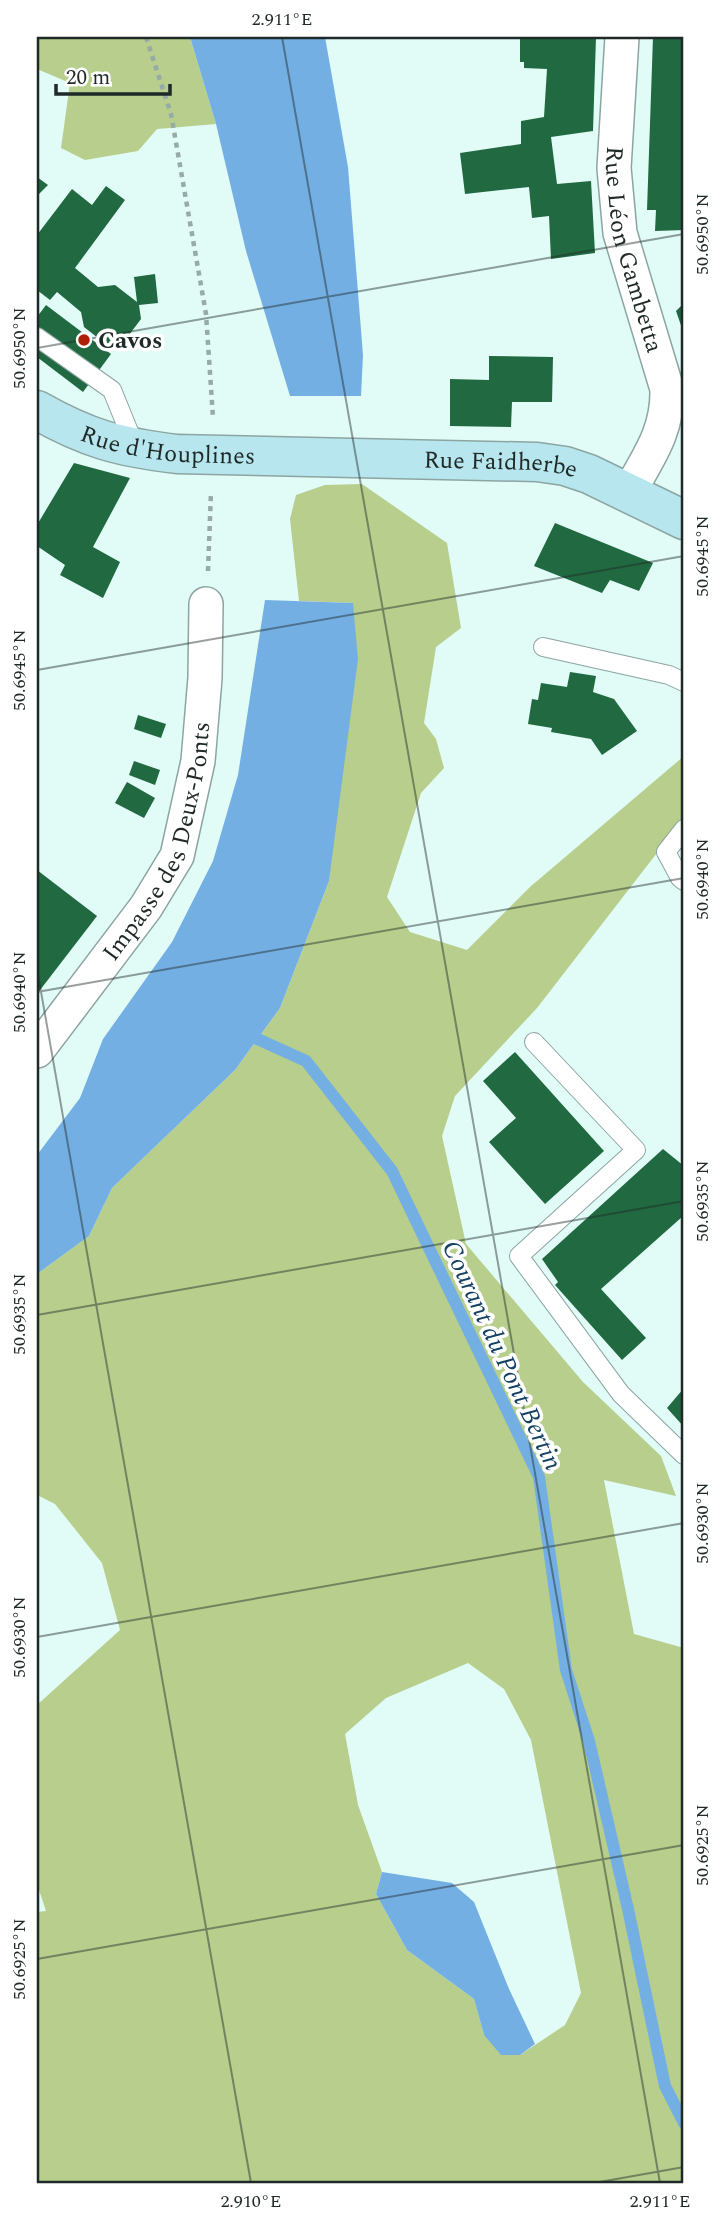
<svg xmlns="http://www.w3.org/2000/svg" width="721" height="2220" viewBox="0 0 721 2220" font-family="Spectral,serif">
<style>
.green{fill:#b7ce8c;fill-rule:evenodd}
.water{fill:#74afe3}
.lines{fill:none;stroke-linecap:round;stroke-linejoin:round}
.stream{stroke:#74afe3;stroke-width:12}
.building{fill:#216940}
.lane-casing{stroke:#8ca5a1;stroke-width:20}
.street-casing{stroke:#8ca5a1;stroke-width:36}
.secondary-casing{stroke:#8ca5a1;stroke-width:41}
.path{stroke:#96aaa7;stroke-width:4.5;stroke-dasharray:5 5;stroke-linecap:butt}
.lane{stroke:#fff;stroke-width:18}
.street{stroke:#fff;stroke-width:33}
.secondary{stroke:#b7e6ee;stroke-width:38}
.ticks{fill:none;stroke:#1f2927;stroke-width:2;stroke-opacity:0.45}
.poi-dot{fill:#ae1f07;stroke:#fff;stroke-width:2.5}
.labels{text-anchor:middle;stroke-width:7;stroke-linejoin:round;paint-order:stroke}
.street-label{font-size:24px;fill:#1f2927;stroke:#fff}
.poi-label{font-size:24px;font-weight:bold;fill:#1f2927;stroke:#fff;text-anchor:start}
.water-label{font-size:26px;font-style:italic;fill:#144063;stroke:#fff}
.neatline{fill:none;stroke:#1f2927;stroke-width:2.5}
.ticks-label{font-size:18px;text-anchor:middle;fill:#1f2927}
</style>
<rect width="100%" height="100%" fill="#e1fbf7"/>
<g class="green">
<polygon points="37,37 190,37 216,124 157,129 138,151 85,160 61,148 70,83 37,69"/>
<path d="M362,484L447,543L461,628L436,647L424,723L436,739L444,768L421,793L387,897L410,932L467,950L530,887L684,756V818L537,1008L455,1096L442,1136L466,1244L583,1382L661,1456L676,1496L604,1480L634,1634L684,1648V2183H37V1912L46,1911L37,1884V1705L120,1630L102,1563L55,1504L37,1495V1274L89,1236L112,1188L235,1070L280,1008L329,881L353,603L299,601L290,519L296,495L325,485ZM468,1663L504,1689L531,1740L581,1993L565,2025L520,2055L484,2035L474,1999L407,1950L376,1894L382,1872L358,1805L345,1734L386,1698Z"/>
</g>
<g class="water">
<polygon points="190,37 325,37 348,167 363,355 361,396 290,396 246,251 216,124"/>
<polygon points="265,600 353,603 358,659 329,881 280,1008 235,1070 112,1188 89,1236 37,1274 37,1155 80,1098 103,1039 172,942 213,861 238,775"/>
<polygon points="382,1872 452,1883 474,1902 509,1989 535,2044 520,2055 501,2055 484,2035 474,1999 407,1950 376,1894"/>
</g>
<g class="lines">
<polyline class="stream" points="242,1032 306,1061 392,1171 539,1477 566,1670 589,1741 628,1909 665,2086 684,2123"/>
</g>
<g class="building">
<polygon points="520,37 596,37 593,131 551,137 557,184 591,181 595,253 551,259 549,216 532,218 529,187 465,194 460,153 521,144 521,121 544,117 547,69 524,68 524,62 520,62"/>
<polygon points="653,37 684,37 684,230 655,231 656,210 647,210"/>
<polygon points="37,177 48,185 37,196"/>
<polygon points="106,186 125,200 75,268 98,287 115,285 137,302 134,277 155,274 158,303 139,305 141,319 123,343 107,345 84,327 81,312 57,292 50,300 37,290 37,235 72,189 92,205"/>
<polygon points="684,303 684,334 676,311"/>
<polygon points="46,305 111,354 83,392 37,357 37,317"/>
<polygon points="489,356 553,357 552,402 512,402 511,427 450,426 450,379 489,380"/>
<polygon points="74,463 130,478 93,547 120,562 103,598 60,575 65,565 37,546 37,525"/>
<polygon points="555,523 653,563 639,591 610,580 602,593 534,566"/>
<polygon points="570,672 596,676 593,692 614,699 637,731 602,755 591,739 551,732 552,728 528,724 532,699 538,700 541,683 567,687"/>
<polygon points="138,715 166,724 161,738 134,729"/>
<polygon points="134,761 160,770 155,785 129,775"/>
<polygon points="127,782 155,798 144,818 115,803"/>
<polygon points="37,870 97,916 37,994"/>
<polygon points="515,1052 604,1151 545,1204 489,1142 516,1118 483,1081"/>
<polygon points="663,1149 684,1166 684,1219 682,1217 601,1289 646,1338 622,1360 555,1285 558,1282 542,1259"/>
<polygon points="684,1388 684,1427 667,1408"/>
</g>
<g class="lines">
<g class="lane-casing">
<g id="lane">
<polyline points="37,337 112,390 136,449"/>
<polyline points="543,647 669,675 684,682"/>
<polyline points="684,829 666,852 680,878 684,881"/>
<polyline points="534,1042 636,1150 519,1256 621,1394 684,1455"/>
</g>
</g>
<g class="street-casing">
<g id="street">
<path id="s1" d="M622,37L614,168L620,233L667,389C668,431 649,456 629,492"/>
<path id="s2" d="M37,1051L146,907L177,856L198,761L205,678L206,604"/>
</g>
</g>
<g class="secondary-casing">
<g id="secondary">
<path id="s3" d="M37,410C88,439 119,447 177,454L537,462L565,466L589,474L684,520"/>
</g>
</g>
<g class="path">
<polyline points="146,37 171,114 206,314 213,417"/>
<polyline points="208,571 211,492"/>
</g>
<use href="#lane" class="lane"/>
<use href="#street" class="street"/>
<use href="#secondary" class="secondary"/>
</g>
<path class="ticks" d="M282,37L660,2183M37,348L684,234M37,670L684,556M37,969L251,2183M37,992L684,878M37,1315L684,1201M37,1637L684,1523M37,1959L684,1845M594,2183L684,2167"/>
<circle class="poi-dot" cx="84" cy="340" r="7"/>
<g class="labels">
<g class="street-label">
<text dy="8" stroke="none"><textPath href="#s1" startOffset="215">Rue Léon Gambetta</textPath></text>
<text dy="8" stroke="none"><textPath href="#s3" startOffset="138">Rue d'Houplines</textPath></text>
<text dy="8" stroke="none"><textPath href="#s3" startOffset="472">Rue Faidherbe</textPath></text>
<text dy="8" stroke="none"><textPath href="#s2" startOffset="247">Impasse des Deux-Ponts</textPath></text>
</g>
<g class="poi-label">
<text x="98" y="348">Cavos</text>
</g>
<g class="water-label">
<text transform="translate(503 1355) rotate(65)" y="9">Courant du Pont Bertin</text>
</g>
</g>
<rect width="721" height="2220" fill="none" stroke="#ffffff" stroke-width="77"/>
<path d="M56 84v10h114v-10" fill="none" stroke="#1f2927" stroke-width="3.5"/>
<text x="66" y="84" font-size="21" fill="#1f2927" stroke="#ffffff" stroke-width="5" paint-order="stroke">20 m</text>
<rect x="38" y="38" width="644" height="2144" class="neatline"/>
<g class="ticks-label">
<text x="282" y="25">2.911°E</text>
<text transform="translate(702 234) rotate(-90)" y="6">50.6950°N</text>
<text transform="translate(19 348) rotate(-90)" y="6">50.6950°N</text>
<text transform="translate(702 556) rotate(-90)" y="6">50.6945°N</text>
<text transform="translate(19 670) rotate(-90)" y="6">50.6945°N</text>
<text transform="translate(702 879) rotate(-90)" y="6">50.6940°N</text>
<text transform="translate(19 992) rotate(-90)" y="6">50.6940°N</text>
<text transform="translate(702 1201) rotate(-90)" y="6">50.6935°N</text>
<text transform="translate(19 1314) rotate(-90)" y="6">50.6935°N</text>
<text transform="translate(702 1523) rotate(-90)" y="6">50.6930°N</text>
<text transform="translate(19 1637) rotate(-90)" y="6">50.6930°N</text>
<text transform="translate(702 1845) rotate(-90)" y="6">50.6925°N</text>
<text transform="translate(19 1959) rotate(-90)" y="6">50.6925°N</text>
<text x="251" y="2207">2.910°E</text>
<text x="660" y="2207">2.911°E</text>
</g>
</svg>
